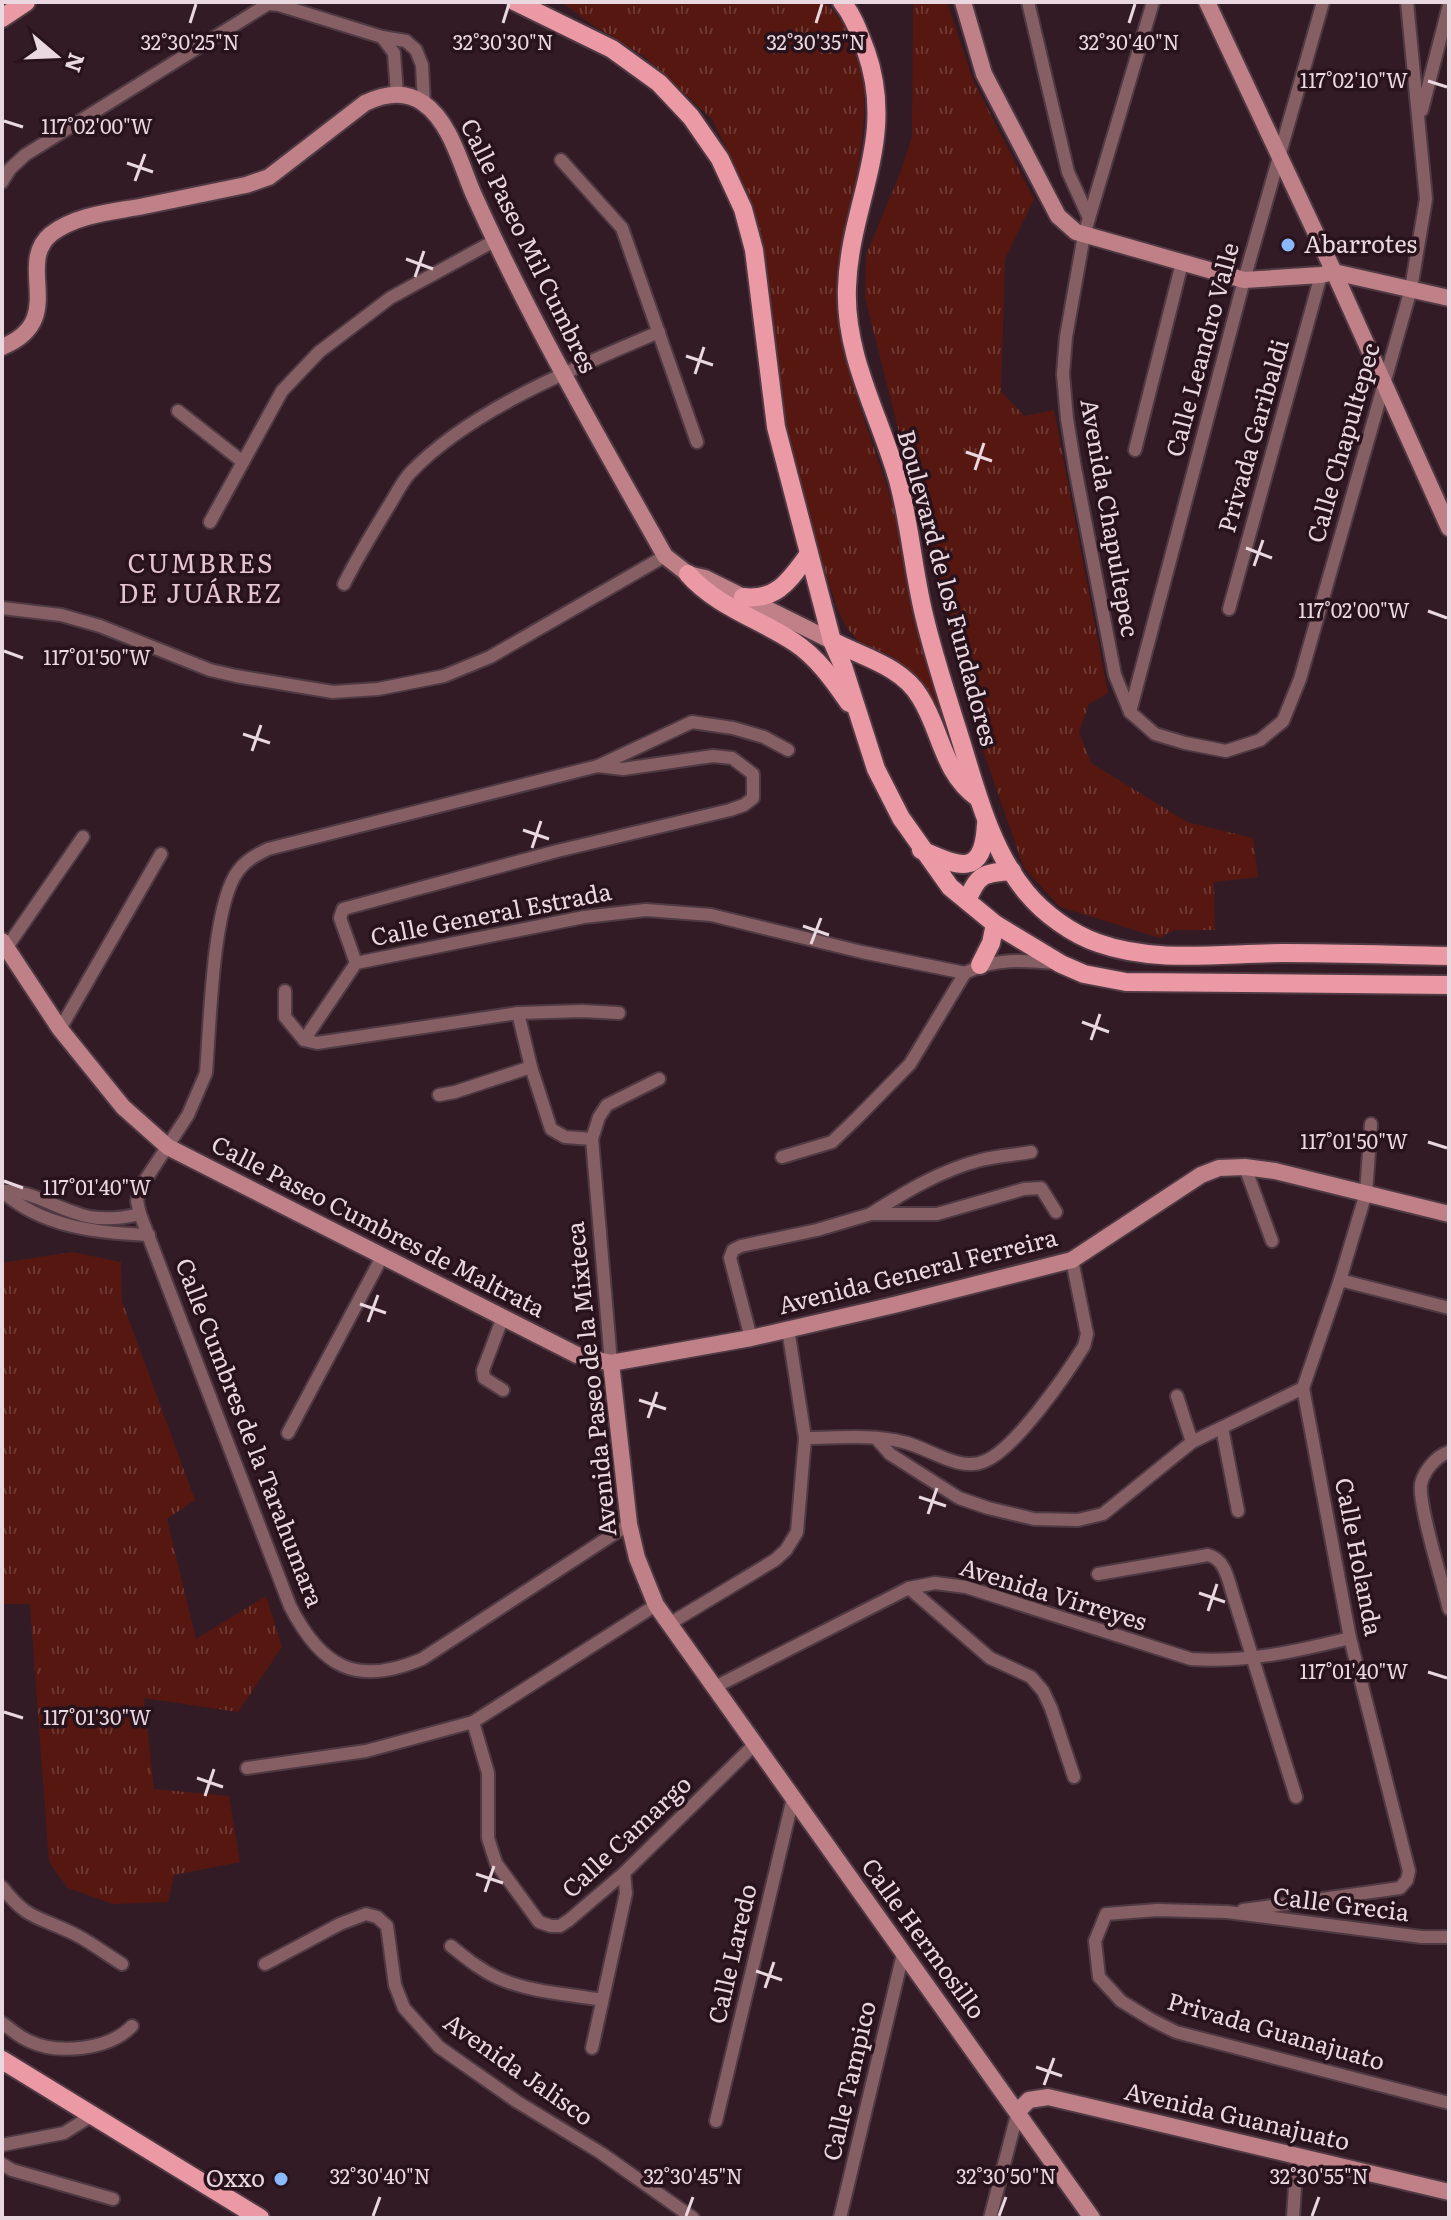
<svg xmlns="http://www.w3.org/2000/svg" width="1451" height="2220" viewBox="0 0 1451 2220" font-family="Literata,serif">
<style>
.grass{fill:url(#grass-tufts)}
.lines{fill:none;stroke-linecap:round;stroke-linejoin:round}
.street-casing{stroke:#4f3943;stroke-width:16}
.secondary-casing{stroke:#4f3943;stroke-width:20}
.primary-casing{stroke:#4f3943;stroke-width:22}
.street{stroke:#865f64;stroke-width:12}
.secondary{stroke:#bf8088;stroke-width:16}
.primary{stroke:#eb99a5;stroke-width:18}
.ticks{fill:none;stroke:#e9d8df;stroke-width:3}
.poi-dot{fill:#8cb9fc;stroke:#28121c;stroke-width:3}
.labels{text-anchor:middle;stroke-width:7;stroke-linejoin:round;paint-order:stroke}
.poi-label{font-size:24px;fill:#e9d8df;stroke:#28121c;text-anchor:start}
.street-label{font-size:24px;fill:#e9d8df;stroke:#28121c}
.neighbourhood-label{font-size:26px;letter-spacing:2px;fill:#e5c4d1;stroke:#28121c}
.ticks-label{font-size:20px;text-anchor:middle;fill:#e9d8df;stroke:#28121c;stroke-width:7;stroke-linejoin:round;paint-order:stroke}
</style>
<defs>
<pattern id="grass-tufts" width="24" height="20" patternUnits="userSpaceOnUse" patternTransform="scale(2)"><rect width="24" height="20" fill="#551710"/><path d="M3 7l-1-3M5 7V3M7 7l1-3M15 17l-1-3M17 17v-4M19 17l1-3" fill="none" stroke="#6d3832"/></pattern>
</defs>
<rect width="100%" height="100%" fill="#321b25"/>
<g class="grass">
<path d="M562,2H825C904,79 839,201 839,294C839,371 876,443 896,517C905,548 909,580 917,612C929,661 943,710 956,759L920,697L923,684L909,669L889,655L862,645L847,628L837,608L798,485L779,390L753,225L738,172L712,119L645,57L585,20Z"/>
<polygon points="913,2 947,2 973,80 1034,199 1005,259 1001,391 1024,416 1054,410 1108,693 1089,704 1079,732 1091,763 1187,822 1253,838 1258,877 1214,882 1215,930 1174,930 1160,938 1060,907 1024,868 968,707 865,297 866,255 901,171 912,137"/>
<polygon points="72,1252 121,1262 122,1301 195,1500 167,1519 196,1639 266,1596 282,1647 238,1712 144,1698 154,1789 229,1796 240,1862 174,1875 168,1902 113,1904 68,1888 49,1862 30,1604 2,1604 2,1263"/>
</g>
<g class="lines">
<g class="street-casing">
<g id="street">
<polyline points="1028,2 1068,172 1089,218"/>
<polyline points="1153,2 1084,235 1066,337 1063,374 1067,419 1075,468 1115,675 1130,712 1155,734 1185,743 1226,751 1260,740 1283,721 1300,679 1411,289 1426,199 1407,2"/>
<polyline points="382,37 394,53 397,94"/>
<polyline points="1422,110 1449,5"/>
<polyline points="561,160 622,228 697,442"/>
<polyline points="2,182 10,169 25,155 268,4 279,5 382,37 406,41 416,50 422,65 424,103"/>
<polyline points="178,411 243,462"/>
<polyline points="1135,450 1182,263"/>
<polyline points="210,522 282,391 319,352 390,298 494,241"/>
<path d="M344,584C358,556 374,530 390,504C396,494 402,482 410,473C471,409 579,366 659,332"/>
<polyline points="2,608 61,615 100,626 210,670 236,676 333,692 378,689 444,676 490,657 665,556"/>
<polyline points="1229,609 1321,275"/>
<polyline points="1130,712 1244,280 1323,2"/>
<polyline points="7,947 83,837"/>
<polyline points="356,963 340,918 343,909 557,851 730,810 744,805 753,798 753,774 732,758 713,756 623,769 598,766"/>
<polyline points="285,991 285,1017 304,1040"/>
<polyline points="518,1013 531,1067 551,1129 565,1137 592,1139"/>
<polyline points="619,1013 582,1011 518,1013 317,1043 304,1040 356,963 584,917 646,910 711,915 862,952 965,973"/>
<polyline points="60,1029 161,854"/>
<polyline points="439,1095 455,1092 531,1067"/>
<path d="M782,1157L832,1142L857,1118L910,1064L965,973C994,958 1023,960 1055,963"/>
<polyline points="1245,1167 1272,1241"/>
<path d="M2,1191C41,1227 98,1233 149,1235"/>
<path d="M2,1191C29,1190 50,1205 76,1213C96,1221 119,1219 140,1214"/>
<path d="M872,1213C905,1192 941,1170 981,1160C997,1156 1015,1155 1031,1152"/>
<polyline points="1340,1280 1449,1308"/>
<polyline points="751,1338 730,1258 733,1250 741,1246 817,1230 871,1214 937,1214 1024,1189 1041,1188 1056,1212"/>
<polyline points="611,1363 592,1139 599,1117 607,1105 659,1079"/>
<polyline points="503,1390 484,1378 483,1370 503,1317"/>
<polyline points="1177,1396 1192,1442"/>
<polyline points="1222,1428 1238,1511"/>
<polyline points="288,1433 383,1255"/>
<path d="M805,1438C837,1438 872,1434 903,1442C928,1447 959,1473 985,1461C1016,1448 1066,1375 1084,1346L1087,1334L1072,1260"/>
<polyline points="876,1438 890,1454 959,1498 988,1508 1034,1519 1078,1520 1103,1514 1192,1442 1303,1388 1340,1280 1366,1193 1371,1124"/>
<path d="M1449,1452C1436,1456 1424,1471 1421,1484C1418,1505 1443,1584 1449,1609"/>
<path d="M629,1524L422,1659C356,1687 321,1667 290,1606L140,1214L137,1201L140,1188L188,1115L206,1073C210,1027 212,905 238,871C246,860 256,855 268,849L598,766L692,722L733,728L764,737L788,750"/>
<path d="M1098,1574L1208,1555C1225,1559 1228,1579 1233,1595L1296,1797"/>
<polyline points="909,1588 990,1658 1031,1677 1043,1691 1051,1708 1074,1777"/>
<polyline points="669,1624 775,1560 786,1550 797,1532 805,1438 788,1329"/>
<path d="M715,1687L909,1588L935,1583L966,1587L1191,1659C1245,1663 1298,1651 1350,1638"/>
<polyline points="473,1722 488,1773 488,1838 496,1863 539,1922 551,1926 560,1926 569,1920 624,1873 755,1744"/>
<polyline points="247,1768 366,1751 473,1722 656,1605"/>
<path d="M2,1887C26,1918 36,1916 68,1931C87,1939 104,1953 122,1964"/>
<polyline points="1243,1910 1400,1888 1407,1880 1409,1871 1350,1638 1303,1388"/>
<polyline points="1449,1937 1422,1937 1227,1912 1157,1910 1106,1914 1095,1941 1099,1977 1121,2001 1152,2020 1176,2032 1449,2103"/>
<path d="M451,1946C466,1958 480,1970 498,1978C529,1992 568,1994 602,2000"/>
<polyline points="265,1964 340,1924 366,1914 377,1917 387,1926 395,1985 404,2008 439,2047 516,2101 601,2153 693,2218"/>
<path d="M2,2023C11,2029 19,2037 29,2041C58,2055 109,2050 132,2026"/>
<polyline points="592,2048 626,1893 624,1873"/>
<polyline points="716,2121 793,1798"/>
<polyline points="2,2145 64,2133 91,2116"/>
<polyline points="2,2164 12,2170 113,2199"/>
<polyline points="840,2218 903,1954"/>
<polyline points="990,2218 1018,2111"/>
<polyline points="1293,2218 1297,2156"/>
</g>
</g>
<g class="secondary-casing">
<g id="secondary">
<polyline points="963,2 984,74 1058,216 1076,232 1244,280 1321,275 1334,272 1449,298"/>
<polyline points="1207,2 1334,272 1449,528"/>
<path d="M2,347C69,320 14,265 51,234C77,214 113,212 144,206C178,199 212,192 246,185L269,177L365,103C384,94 405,90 423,103C450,121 461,165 473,193C529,318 598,437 665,556L688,574L705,578L832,641"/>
<polyline points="2,941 60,1029 123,1107 168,1147 577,1355 611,1363 751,1338 894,1305 1072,1260 1201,1175 1219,1168 1245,1167 1275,1171 1449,1214"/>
<polyline points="611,1363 629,1524 637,1558 656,1605 1092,2218"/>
<polyline points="1018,2111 1029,2100 1048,2097 1449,2192"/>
</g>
</g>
<g class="primary-casing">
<g id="primary">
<polyline points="516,2 612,49 659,83 691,117 720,159 743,209 754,250 776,427 832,641 843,666 876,769 901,818 950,887 995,924 1061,964 1084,974 1126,982 1449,985"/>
<path d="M842,2C854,17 859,33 866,51C897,139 850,202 847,287C844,356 880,416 898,480C910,524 913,570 924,615C935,662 951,708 965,754C979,801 994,853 1026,892C1044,914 1072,934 1098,943C1156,964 1224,953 1283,953C1339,953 1394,955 1449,956"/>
<polyline points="2,18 26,2"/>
<path d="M688,574C716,606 759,619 794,642C817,657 834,681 849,703"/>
<path d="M743,597C778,601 790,579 809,554"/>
<path d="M832,641C862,657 902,666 920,697C942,732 942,772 978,798"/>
<path d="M921,850C960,867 983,878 986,824"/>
<path d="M967,901C978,874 983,873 1012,871"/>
<polyline points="980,965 991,943 995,924"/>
<polyline points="2,2060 260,2218"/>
</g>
</g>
<use href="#street" class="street"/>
<use href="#secondary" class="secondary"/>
<use href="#primary" class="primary"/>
</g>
<path class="ticks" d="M190,23L196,4M503,23L509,4M816,23L822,4M1129,23L1135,4M1428,81L1447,87M4,121L23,127M127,163L153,172M135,181L145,154M406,259L433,269M415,277L424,251M686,356L713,365M695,374L704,347M966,452L992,461M975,470L984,443M1246,548L1272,558M1254,566L1263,540M1428,611L1447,618M4,651L23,658M243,734L270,743M252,751L261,725M523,830L549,839M532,848L541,821M803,926L829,935M811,944L821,918M1082,1022L1109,1032M1091,1040L1100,1014M1428,1142L1447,1148M4,1181L23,1188M360,1304L386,1313M368,1322L378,1295M639,1400L666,1409M648,1418L657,1392M919,1497L946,1506M928,1514L937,1488M1199,1593L1225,1602M1208,1611L1217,1584M1428,1672L1447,1678M4,1712L23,1718M197,1778L223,1787M205,1796L214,1769M476,1874L503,1883M485,1892L494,1866M756,1971L782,1980M765,1988L774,1962M1036,2067L1062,2076M1044,2085L1054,2058M373,2216L380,2197M686,2216L693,2197M999,2216L1006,2197M1312,2216L1319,2197"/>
<g class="poi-dot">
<circle cx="1288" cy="245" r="8"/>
<circle cx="281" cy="2179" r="8"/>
</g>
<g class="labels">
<g class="poi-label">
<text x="1304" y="253">Abarrotes</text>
<text x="265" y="2187" text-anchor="end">Oxxo</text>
</g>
<g class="street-label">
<text transform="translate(528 246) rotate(64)" y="8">Calle Paseo Mil Cumbres</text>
<text transform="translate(1203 350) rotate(-75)" y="8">Calle Leandro Valle</text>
<text transform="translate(1254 436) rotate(-74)" y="8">Privada Garibaldi</text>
<text transform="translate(1344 443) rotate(-74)" y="8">Calle Chapultepec</text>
<text transform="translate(1109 518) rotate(80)" y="8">Avenida Chapultepec</text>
<text transform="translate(947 588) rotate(75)" y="8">Boulevard de los Fundadores</text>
<text transform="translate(491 915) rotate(-11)" y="8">Calle General Estrada</text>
<text transform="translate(378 1227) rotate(27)" y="8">Calle Paseo Cumbres de Maltrata</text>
<text transform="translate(918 1272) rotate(-14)" y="8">Avenida General Ferreira</text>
<text transform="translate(592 1379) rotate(-96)" y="8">Avenida Paseo de la Mixteca</text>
<text transform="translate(249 1433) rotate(69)" y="8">Calle Cumbres de la Tarahumara</text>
<text transform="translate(1358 1557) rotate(79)" y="8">Calle Holanda</text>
<text transform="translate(1053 1595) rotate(17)" y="8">Avenida Virreyes</text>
<text transform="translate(627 1837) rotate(-43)" y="8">Calle Camargo</text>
<text transform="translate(1341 1905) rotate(7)" y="8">Calle Grecia</text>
<text transform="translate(923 1939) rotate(54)" y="8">Calle Hermosillo</text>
<text transform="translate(733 1954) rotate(-77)" y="8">Calle Laredo</text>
<text transform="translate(1276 2032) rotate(16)" y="8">Privada Guanajuato</text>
<text transform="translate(518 2070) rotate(35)" y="8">Avenida Jalisco</text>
<text transform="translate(850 2081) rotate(-77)" y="8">Calle Tampico</text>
<text transform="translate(1237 2117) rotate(13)" y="8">Avenida Guanajuato</text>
</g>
<g class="neighbourhood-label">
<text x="201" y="573">CUMBRES<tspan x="201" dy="30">DE JUÁREZ</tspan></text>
</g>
</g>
<g class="ticks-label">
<text x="190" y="50">32°30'25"N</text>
<text x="816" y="50">32°30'35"N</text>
<text x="1129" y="50">32°30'40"N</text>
<text x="503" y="50">32°30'30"N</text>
<text x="1354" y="88">117°02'10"W</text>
<text x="97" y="134">117°02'00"W</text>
<text x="1354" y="618">117°02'00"W</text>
<text x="97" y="665">117°01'50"W</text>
<text x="1354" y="1149">117°01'50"W</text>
<text x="97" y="1195">117°01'40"W</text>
<text x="1354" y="1679">117°01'40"W</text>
<text x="97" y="1725">117°01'30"W</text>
<text x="380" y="2184">32°30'40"N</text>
<text x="693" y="2184">32°30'45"N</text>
<text x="1006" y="2184">32°30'50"N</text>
<text x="1319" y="2184">32°30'55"N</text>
</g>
<rect width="1451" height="2220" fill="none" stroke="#e9d8df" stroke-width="8"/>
<g transform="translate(56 56) rotate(109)" stroke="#28121c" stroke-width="6" paint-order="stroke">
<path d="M0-6L14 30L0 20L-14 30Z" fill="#e9d8df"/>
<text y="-12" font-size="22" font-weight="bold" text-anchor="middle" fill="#e9d8df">N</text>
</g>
</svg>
